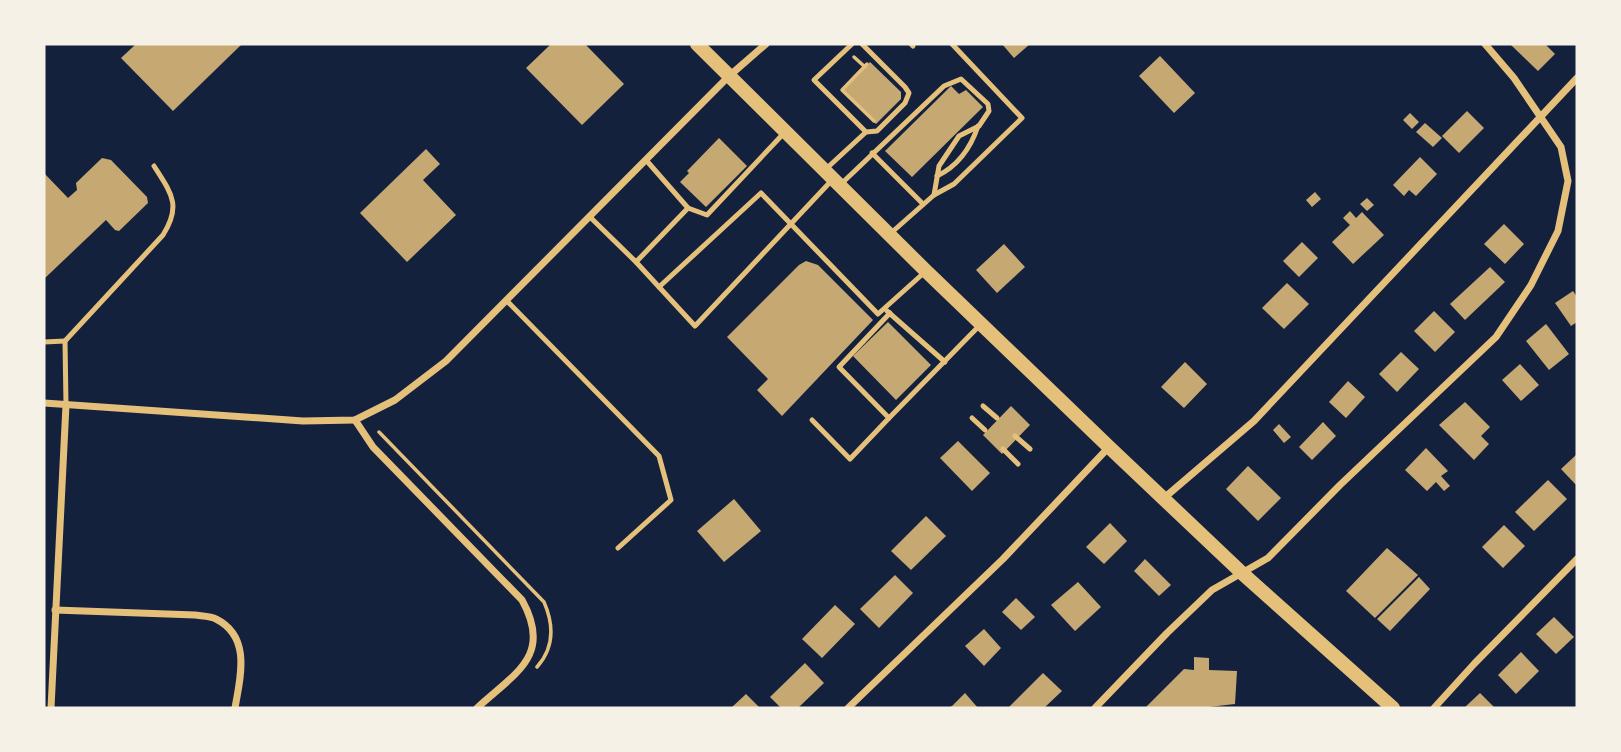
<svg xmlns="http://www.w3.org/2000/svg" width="1621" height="752" viewBox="0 0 1621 752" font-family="'Varela Round',sans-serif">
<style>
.building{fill:#c6a872}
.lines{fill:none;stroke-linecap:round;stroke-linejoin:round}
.path{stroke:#e5c07b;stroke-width:3.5}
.service{stroke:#e5c07b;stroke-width:5}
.minor{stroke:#e5c07b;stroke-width:7}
.secondary{stroke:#e5c07b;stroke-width:14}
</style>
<rect width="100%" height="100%" fill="#14213d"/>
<g class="building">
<polygon points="136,44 242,44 173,111 121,58"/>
<polygon points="551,44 585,44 624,84 582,125 526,68"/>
<polygon points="1002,44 1030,44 1014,58"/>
<polygon points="1510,44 1545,44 1555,54 1538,71"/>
<polygon points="1160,56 1195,93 1174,113 1139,76"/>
<polygon points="870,62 901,92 901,99 876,124 842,90"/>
<polygon points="951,86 959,94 966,90 983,107 912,177 885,151"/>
<polygon points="1467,111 1484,128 1459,153 1442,136"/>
<polygon points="1410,113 1419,122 1412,129 1403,120"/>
<polygon points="1425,123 1442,138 1433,147 1416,132"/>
<polygon points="719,138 747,166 706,207 680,182 689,173 687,171"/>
<polygon points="426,149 440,164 423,180 456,215 407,262 360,213"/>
<polygon points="1420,157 1437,174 1416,196 1409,190 1404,196 1393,185"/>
<polygon points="102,158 111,160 147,197 148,203 119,231 115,230 106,220 44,279 44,173 68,198 77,190 76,183"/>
<polygon points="1315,192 1321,199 1312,207 1306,200"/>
<polygon points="1367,198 1374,205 1367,211 1360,204"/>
<polygon points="1350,211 1356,218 1362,212 1384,235 1353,264 1332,242 1350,225 1343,218"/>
<polygon points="1504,224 1524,244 1505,264 1484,244"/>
<polygon points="1302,242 1318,258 1299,277 1283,261"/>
<polygon points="1004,244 1025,267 997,293 976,270"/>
<polygon points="806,261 818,265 873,320 782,416 757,390 768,379 727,337 799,265"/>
<polygon points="1490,267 1505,282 1465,320 1450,304"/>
<polygon points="1287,283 1309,304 1284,329 1262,308"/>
<polygon points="1573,291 1577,297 1577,322 1571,326 1555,303"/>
<polygon points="1434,311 1455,332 1435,352 1414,331"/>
<polygon points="888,322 931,365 896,400 853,356"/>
<polygon points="1546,324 1569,354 1549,370 1526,341"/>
<polygon points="1401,352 1419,369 1397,392 1379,374"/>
<polygon points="1185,362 1207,384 1184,408 1161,387"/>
<polygon points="1520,364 1539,385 1521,401 1502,380"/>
<polygon points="1348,381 1365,397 1346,418 1329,402"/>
<polygon points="1465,402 1490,427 1481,436 1489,444 1474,460 1439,425"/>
<polygon points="1011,406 1030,425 1002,454 983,435"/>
<polygon points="1323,422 1336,436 1312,460 1299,447"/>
<polygon points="1279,424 1291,437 1284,443 1273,430"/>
<polygon points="958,441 990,473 972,491 940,458"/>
<polygon points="1426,448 1448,471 1441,476 1450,486 1444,491 1436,482 1427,491 1405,470"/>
<polygon points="1577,454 1577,486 1561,469"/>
<polygon points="1248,466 1281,498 1258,521 1226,489"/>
<polygon points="1548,480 1567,499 1534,531 1515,512"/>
<polygon points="734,499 761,531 724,562 697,531"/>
<polygon points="926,516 946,536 911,570 891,551"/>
<polygon points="1110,523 1127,541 1104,564 1086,547"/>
<polygon points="1504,525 1525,546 1503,568 1482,547"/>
<polygon points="1387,548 1418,575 1375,618 1346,591"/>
<polygon points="1145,559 1171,585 1159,596 1134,571"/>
<polygon points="895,575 913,593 879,628 860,609"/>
<polygon points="1419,577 1430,589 1390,631 1377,619"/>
<polygon points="1078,582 1101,607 1075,631 1051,605"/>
<polygon points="1016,598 1035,617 1021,630 1002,612"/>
<polygon points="835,605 855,624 822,658 802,639"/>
<polygon points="1554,617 1574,637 1556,654 1536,634"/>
<polygon points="984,629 1001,648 984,666 965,646"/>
<polygon points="1521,652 1539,671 1516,694 1498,675"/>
<polygon points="1194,657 1209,658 1209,670 1237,671 1235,704 1200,708 1145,708 1184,669 1194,670"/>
<polygon points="805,663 824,683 798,708 781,708 770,697"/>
<polygon points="1043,673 1062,691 1044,708 1011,708 1009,707"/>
<polygon points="965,693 978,708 948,708 952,706"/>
<polygon points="1480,693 1495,708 1464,708"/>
<polygon points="746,694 760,708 731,708"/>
</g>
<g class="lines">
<g class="path">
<polyline points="854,57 865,67"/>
<polyline points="867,64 842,90 874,121"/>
<path d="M379,432L544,602C554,625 554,648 537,667"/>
</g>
<g class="service">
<polyline points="862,44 905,87 909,93 905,103 877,131 866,132"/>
<polyline points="911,44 913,46"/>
<polyline points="872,153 923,204"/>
<polyline points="827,168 866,132 814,80 852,44"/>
<path d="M937,176C958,166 971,147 978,126"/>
<polyline points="840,185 944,86 961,79 988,104 989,111 979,126 959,136 939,166 934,195"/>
<polyline points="688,208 707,215 785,132"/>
<polyline points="590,217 636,262 688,208 646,160"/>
<polyline points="891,233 934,195 954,184 1022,118 952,44"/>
<polyline points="636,262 695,326 833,179"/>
<polyline points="659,287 761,193 878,314 926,271"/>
<polyline points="507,301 659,456 671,500 618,548"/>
<polyline points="887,311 945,362"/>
<polyline points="44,342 65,341"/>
<path d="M66,405L65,341L163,235C182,205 171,193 154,166"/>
<polyline points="983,406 997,418"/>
<polyline points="889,418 981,324"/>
<polyline points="972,418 985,430"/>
<polyline points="812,420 850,459 889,418 839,367 890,313"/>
<polyline points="1015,436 1030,449"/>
<polyline points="1003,449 1018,464"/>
</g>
<g class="minor">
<polyline points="44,403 303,421 355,420 395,400 446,361 728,77 766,44"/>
<path d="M355,420L373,447L522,600C553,656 515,673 477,708"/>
<polyline points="1164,498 1254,421 1577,78"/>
<path d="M55,610L195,615C201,616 211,616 216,619C252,637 240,678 235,708"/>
<polyline points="51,708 66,405"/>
<polyline points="848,708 1003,559 1109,447"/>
<polyline points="1095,708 1167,633 1212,590 1268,558 1340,485 1496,337 1531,285 1558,231 1568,181 1561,147 1514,78 1485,44"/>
<polyline points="1434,708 1474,664 1577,559"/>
</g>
<polyline class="secondary" points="697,44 926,271 1109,447 1243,574 1393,708"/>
</g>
<rect width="1621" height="752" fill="none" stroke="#f6f1e7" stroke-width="91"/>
</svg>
